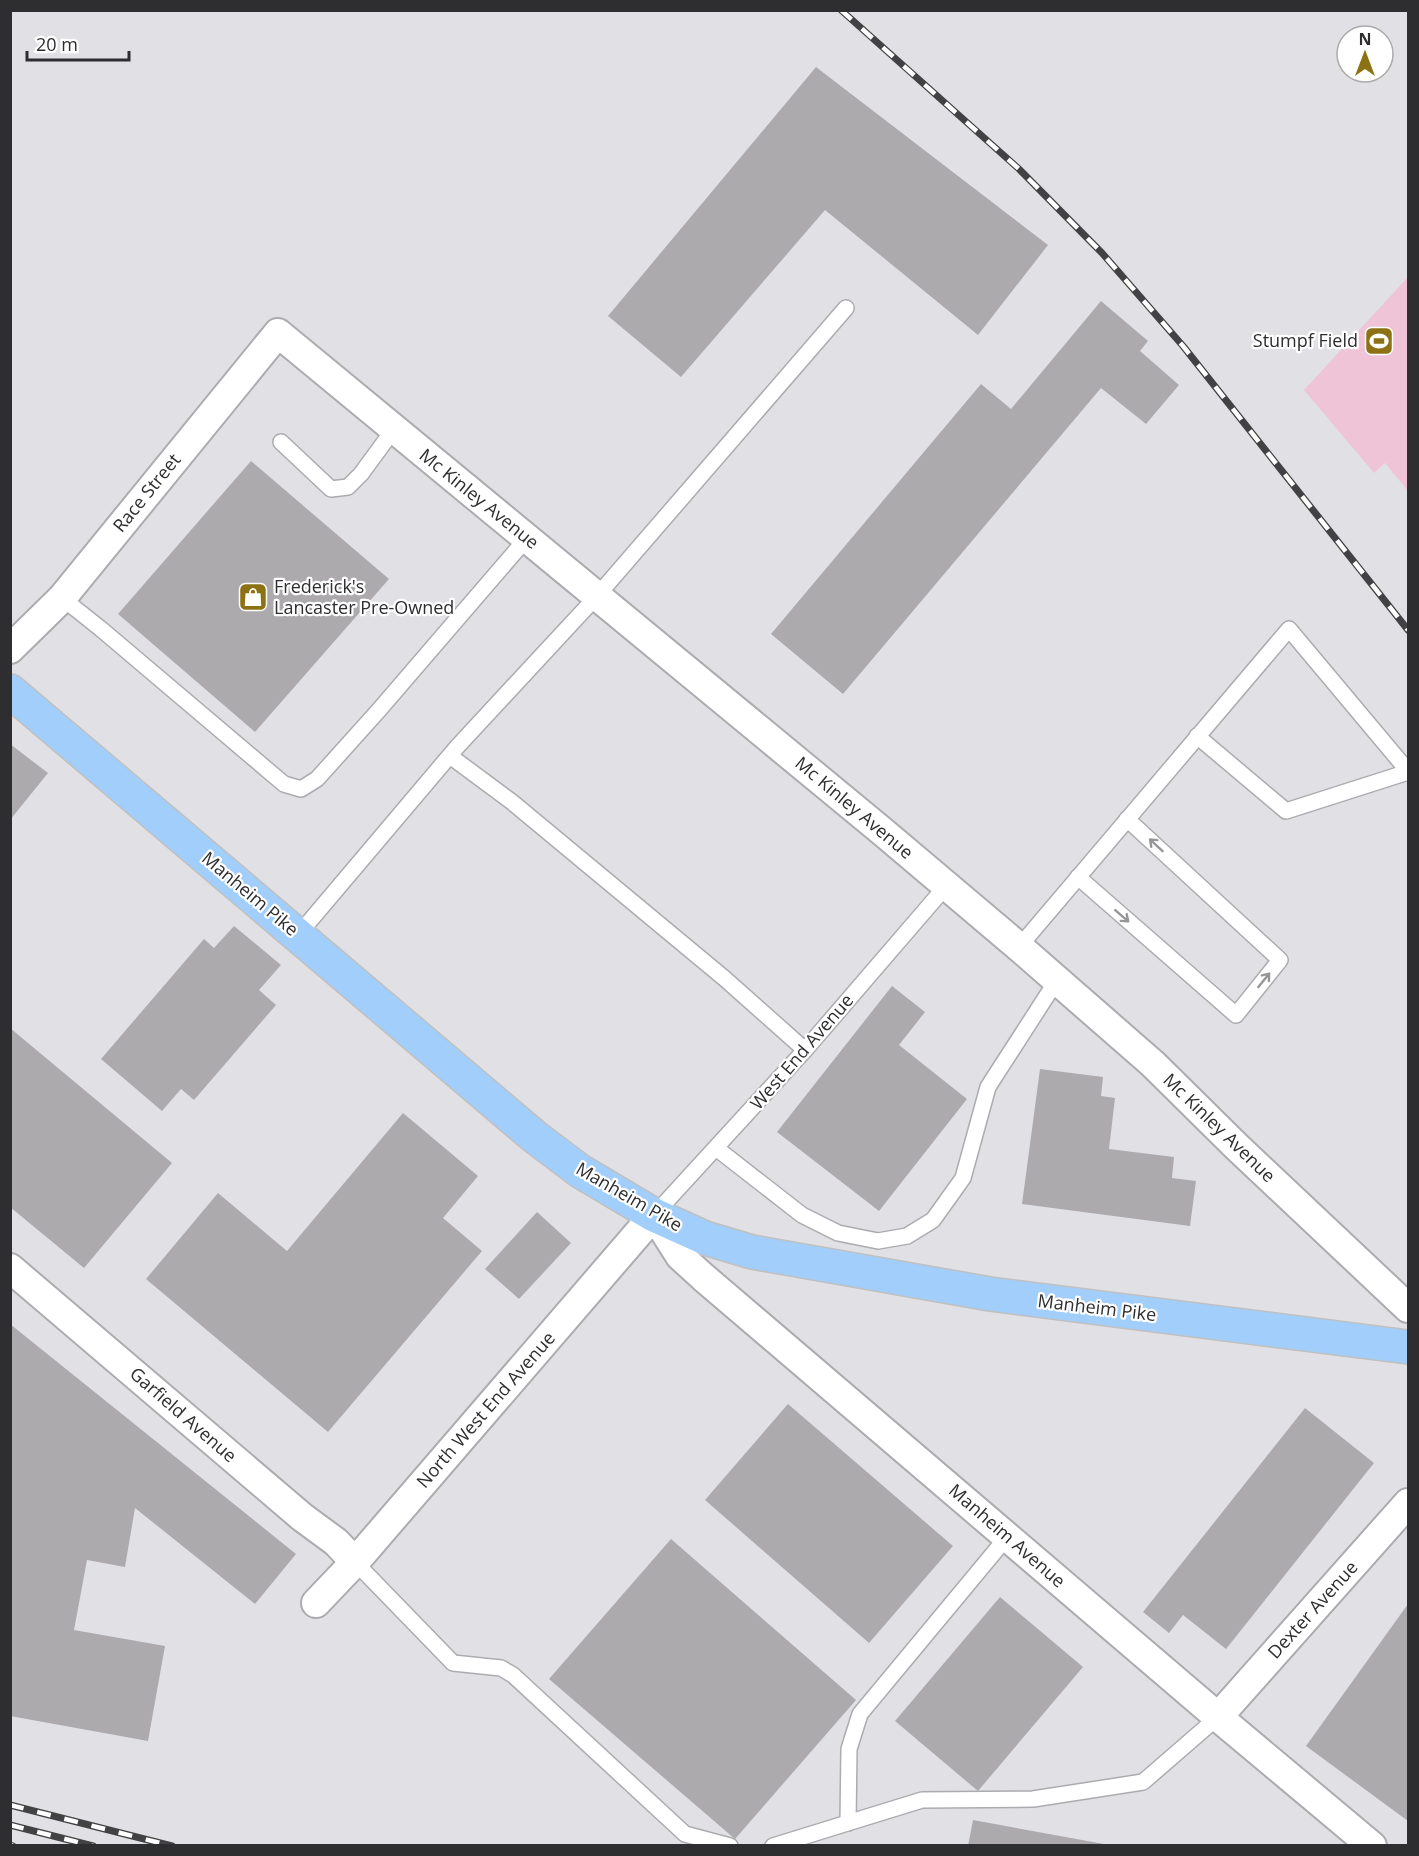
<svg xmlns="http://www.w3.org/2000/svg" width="1419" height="1856" viewBox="0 0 1419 1856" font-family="'Open Sans',sans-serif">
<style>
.park{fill:#efc4d7}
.building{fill:#adaaae}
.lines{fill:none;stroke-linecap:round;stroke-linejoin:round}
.lane-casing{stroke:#abacb0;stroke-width:18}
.street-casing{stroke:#abacb0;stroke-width:32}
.primary-casing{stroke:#c0c0c1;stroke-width:36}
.lane{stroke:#fff;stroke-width:15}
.street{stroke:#fff;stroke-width:28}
.primary{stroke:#a1cefa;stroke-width:33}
.rail-casing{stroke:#424244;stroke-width:7}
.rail{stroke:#fff;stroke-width:4.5;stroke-dasharray:14;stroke-linecap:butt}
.oneway{stroke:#969698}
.labels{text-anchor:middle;stroke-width:4.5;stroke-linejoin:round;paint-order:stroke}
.poi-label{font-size:18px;fill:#2e2e30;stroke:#fff;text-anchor:end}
.street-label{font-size:18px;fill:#2e2e30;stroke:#fff}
</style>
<rect width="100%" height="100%" fill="#e1e1e5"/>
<polygon class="park" points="1408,277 1408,491 1385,463 1374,473 1304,390"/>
<g class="building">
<polygon points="816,67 1048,245 978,335 825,210 681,377 608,316"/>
<polygon points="1101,301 1148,341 1140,351 1179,385 1146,424 1101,388 843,694 771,634 981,384 1011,409"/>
<polygon points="251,461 389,579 255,732 118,614"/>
<polygon points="10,744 48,773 10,820"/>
<polygon points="234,926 281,965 259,990 276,1005 194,1100 181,1089 162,1111 101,1059 204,939 214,948"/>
<polygon points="892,986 925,1012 899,1045 967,1099 879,1211 777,1132"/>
<polygon points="10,1028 172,1163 84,1268 10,1207"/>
<polygon points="1040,1069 1103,1077 1101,1096 1115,1098 1109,1149 1174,1157 1172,1178 1196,1181 1190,1226 1022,1204"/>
<polygon points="403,1113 478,1176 443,1218 482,1251 328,1432 146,1279 218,1193 287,1251"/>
<polygon points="537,1212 571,1243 519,1299 485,1269"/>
<polygon points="10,1324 296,1554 255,1604 135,1508 125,1567 87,1560 74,1630 165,1646 148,1741 10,1716"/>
<polygon points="788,1404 953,1546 869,1643 705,1500"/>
<polygon points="1305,1408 1374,1463 1226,1649 1183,1615 1169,1633 1143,1612"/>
<polygon points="671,1539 856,1700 735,1839 549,1679"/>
<polygon points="1000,1597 1083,1667 978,1791 895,1721"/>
<polygon points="1408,1604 1408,1821 1306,1746"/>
<polygon points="973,1820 1104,1844 1104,1846 968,1846"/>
</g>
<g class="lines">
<g class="lane-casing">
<g id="lane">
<polyline points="281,442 331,489 348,487 361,474 394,429"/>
<polyline points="62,598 101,629 284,784 301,789 317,779 379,710 527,538"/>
<polyline points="1197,736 1286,811 1408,772"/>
<polyline points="450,756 512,802 724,978 805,1050"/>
<polyline points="1078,877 1236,1015 1280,960 1127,819"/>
<polyline points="298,935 457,747 597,596 846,308"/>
<polyline points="1019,947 1289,629 1408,771"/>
<polyline points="716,1148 802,1215 838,1233 878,1241 907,1236 933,1220 963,1178 988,1087 1057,980"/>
<polyline points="654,1215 805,1050 947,885"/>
<polyline points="355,1562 453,1663 501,1668 513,1675 685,1834 730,1846"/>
<polyline points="848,1823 849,1749 860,1714 1007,1537"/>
<polyline points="773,1846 922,1800 1033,1799 1143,1782 1218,1717"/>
</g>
</g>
<g class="street-casing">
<g id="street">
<polyline points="10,649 62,598 278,333 883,832 1019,947 1153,1064 1236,1146 1408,1308"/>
<polyline points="10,1268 302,1517 336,1542 355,1562"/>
<polyline points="316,1603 355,1562 654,1215 680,1256 703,1277 1218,1717 1372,1846"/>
<polyline points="1218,1717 1408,1503"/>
</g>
</g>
<g class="primary-casing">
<polyline id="primary" points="10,691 535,1137 580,1171 654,1215 705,1238 752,1252 990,1294 1408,1347"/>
</g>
<use href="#lane" class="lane"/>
<use href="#street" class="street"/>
<use href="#primary" class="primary"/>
<g class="rail-casing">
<g id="rail">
<polyline points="841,10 1019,169 1102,253 1183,346 1408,630"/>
<polyline points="10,1805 172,1846"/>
<polyline points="10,1825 93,1846"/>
<polyline points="10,1845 13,1846"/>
</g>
</g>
<use href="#rail" class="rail"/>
</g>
<defs><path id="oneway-shaft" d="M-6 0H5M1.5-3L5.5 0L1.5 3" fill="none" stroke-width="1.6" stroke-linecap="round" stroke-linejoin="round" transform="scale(1.5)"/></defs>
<g class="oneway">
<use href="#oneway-shaft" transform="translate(1156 845) rotate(-137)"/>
<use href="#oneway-shaft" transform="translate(1122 916) rotate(41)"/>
<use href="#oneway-shaft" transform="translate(1264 980) rotate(-51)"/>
</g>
<defs>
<g id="stadium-square" transform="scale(1.5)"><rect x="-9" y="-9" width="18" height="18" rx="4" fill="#8d7215" stroke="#fff"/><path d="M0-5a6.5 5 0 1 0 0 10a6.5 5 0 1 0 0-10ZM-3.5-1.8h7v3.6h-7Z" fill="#fff"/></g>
<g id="shop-square" transform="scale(1.5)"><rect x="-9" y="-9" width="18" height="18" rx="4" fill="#8d7215" stroke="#fff"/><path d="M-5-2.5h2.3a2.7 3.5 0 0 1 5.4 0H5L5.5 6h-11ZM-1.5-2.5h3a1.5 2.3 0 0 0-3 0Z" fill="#fff"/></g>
</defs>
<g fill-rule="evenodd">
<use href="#stadium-square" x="1379" y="341"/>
<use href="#shop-square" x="253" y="597"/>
</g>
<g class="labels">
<g class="poi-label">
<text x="1358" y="347">Stumpf Field</text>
<text x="274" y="593" text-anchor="start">Frederick's<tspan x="274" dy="21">Lancaster Pre-Owned</tspan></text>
</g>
<g class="street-label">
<text transform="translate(147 493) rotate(-51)" y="6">Race Street</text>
<text transform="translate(479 499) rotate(39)" y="6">Mc Kinley Avenue</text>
<text transform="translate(854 808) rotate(40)" y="6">Mc Kinley Avenue</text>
<text transform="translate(250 894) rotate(40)" y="6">Manheim Pike</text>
<text transform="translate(802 1052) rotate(-49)" y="6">West End Avenue</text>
<text transform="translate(1219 1128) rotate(44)" y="6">Mc Kinley Avenue</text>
<text transform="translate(629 1197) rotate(30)" y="6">Manheim Pike</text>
<text transform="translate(1097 1308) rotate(7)" y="6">Manheim Pike</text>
<text transform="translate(486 1410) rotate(-49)" y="6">North West End Avenue</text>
<text transform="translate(183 1415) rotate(41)" y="6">Garfield Avenue</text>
<text transform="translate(1007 1536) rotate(41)" y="6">Manheim Avenue</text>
<text transform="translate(1313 1610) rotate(-48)" y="6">Dexter Avenue</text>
</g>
</g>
<rect width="1419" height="1856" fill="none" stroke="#2e2e30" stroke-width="24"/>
<g transform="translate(1365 54)"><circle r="28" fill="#ffffff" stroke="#ababac" stroke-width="1.5"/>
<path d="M0-4.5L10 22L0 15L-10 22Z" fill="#8d7215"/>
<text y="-9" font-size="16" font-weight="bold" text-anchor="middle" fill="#2e2e30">N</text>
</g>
<path d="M27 51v9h102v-9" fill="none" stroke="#2e2e30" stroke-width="3"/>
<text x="36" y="51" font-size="18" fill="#2e2e30" stroke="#ffffff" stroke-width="4.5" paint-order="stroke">20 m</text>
</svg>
